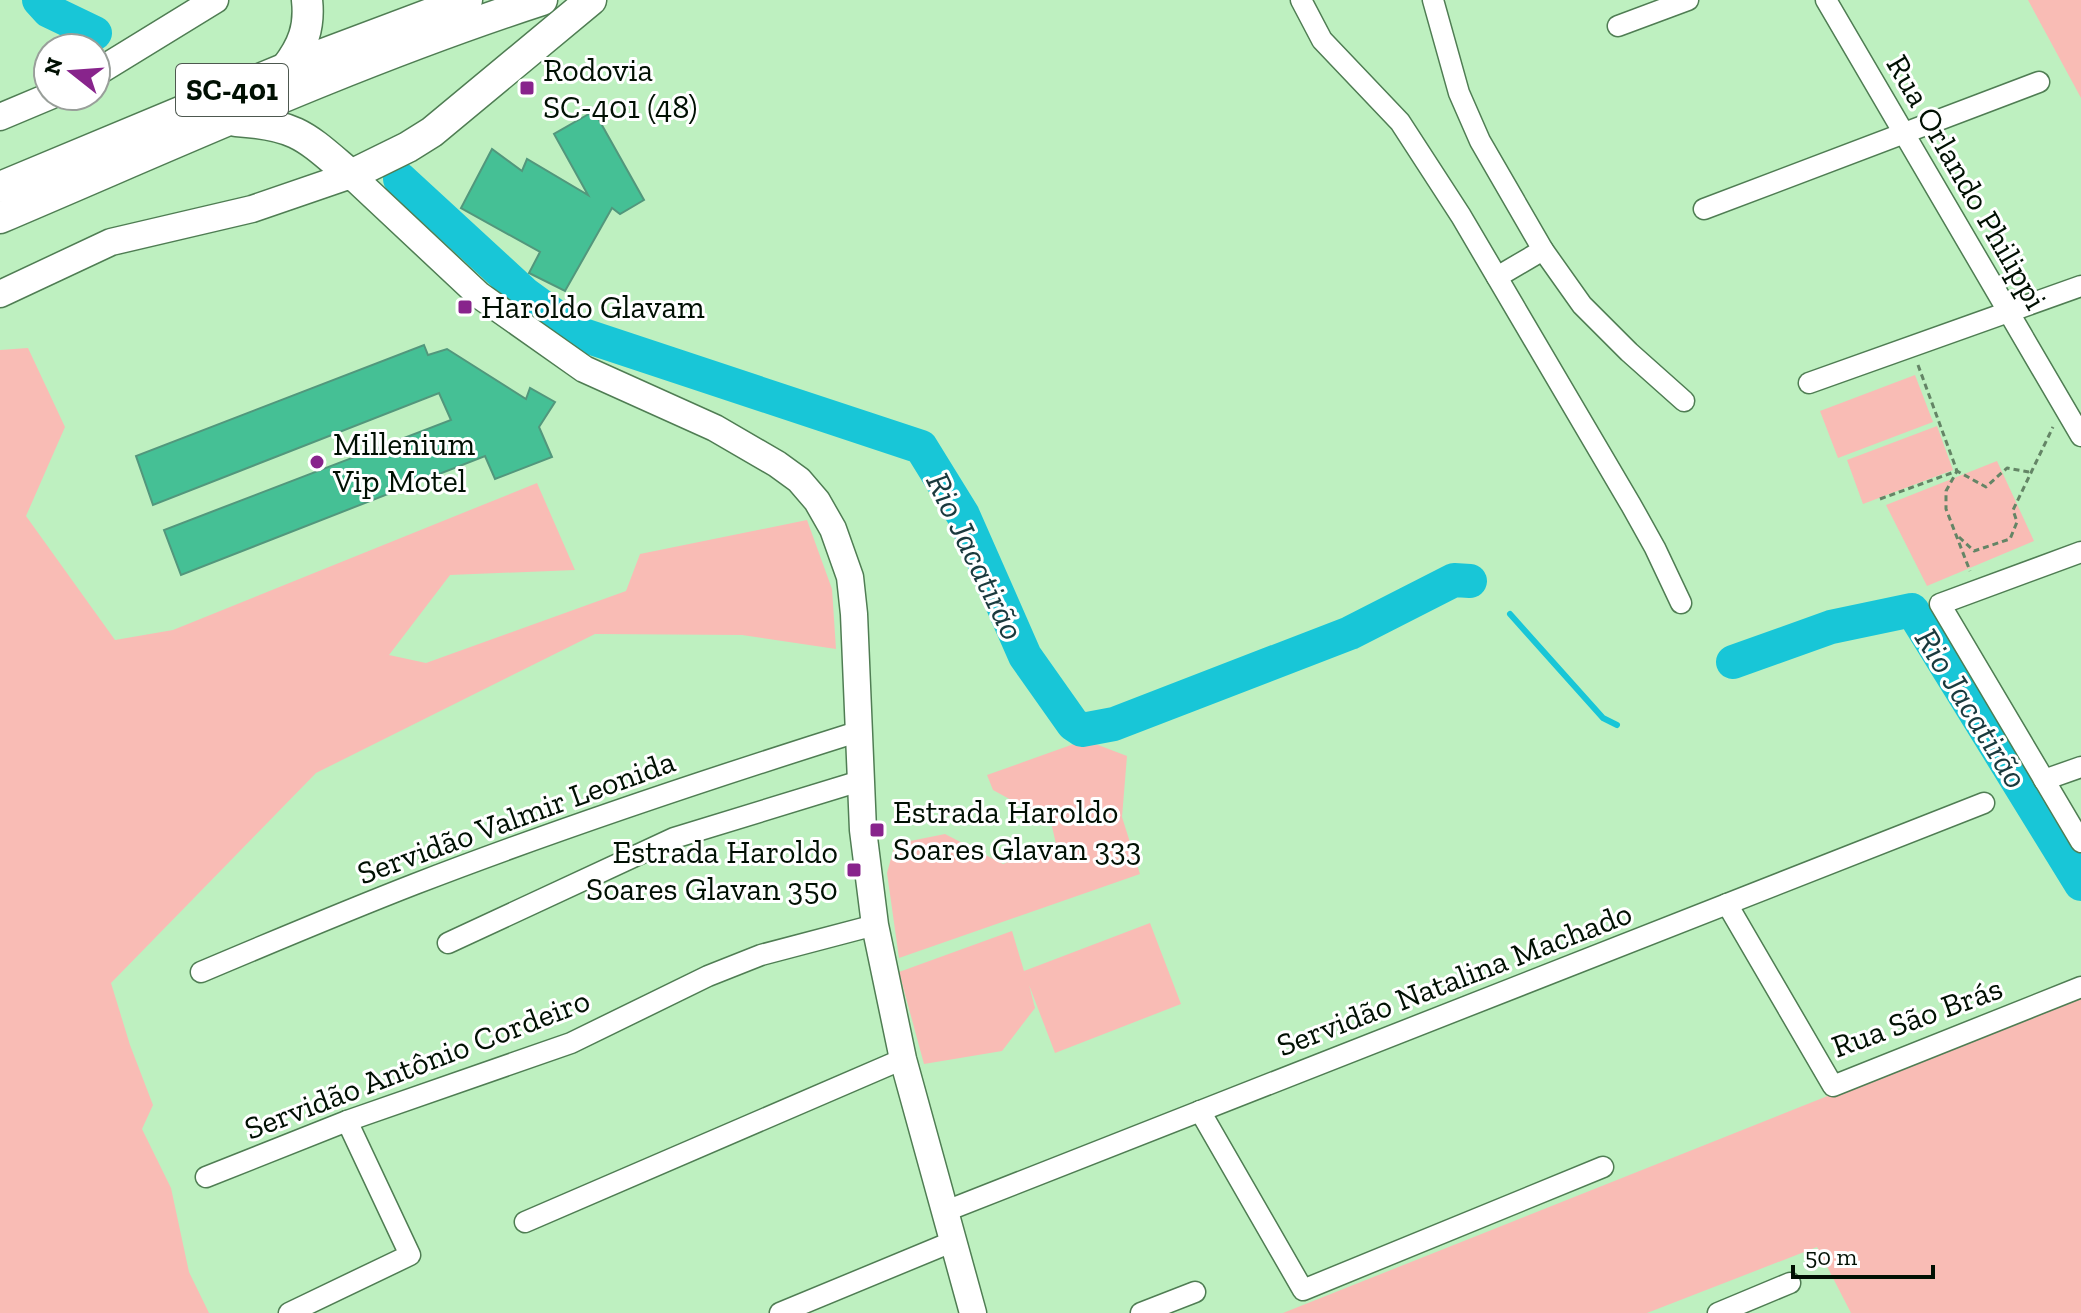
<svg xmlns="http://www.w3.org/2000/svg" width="2081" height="1313" viewBox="0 0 2081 1313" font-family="'Zilla Slab',serif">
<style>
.green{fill:#f9bcb5}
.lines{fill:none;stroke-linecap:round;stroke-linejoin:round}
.stream{stroke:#18c6d7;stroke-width:6}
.river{stroke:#18c6d7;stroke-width:34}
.building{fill:#45c095;stroke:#52977c;stroke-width:2}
.minor-casing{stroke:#4f7d53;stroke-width:23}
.major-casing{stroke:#4f7d53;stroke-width:29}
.highway-casing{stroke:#4f7d53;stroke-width:33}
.path{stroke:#648566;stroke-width:3;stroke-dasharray:6 4;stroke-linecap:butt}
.minor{stroke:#fff;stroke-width:20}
.major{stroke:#fff;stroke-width:26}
.highway{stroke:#fff;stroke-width:30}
.poi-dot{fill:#88248c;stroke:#fff;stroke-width:3}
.labels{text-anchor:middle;stroke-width:6;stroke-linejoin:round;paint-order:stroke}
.shield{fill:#fff;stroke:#4d584f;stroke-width:2}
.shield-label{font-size:30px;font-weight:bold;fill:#011003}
.poi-label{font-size:32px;fill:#011003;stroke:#fff;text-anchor:start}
.street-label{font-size:32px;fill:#011003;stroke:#fff}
.water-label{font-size:34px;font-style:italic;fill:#1a393d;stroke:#fff}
</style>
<rect width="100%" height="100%" fill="#bef0c0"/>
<g class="green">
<polygon points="2028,0 2081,0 2081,98"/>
<polygon points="28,348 65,427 26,516 115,640 173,630 537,483 575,570 450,575 389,655 426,663 626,591 640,554 807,520 832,589 836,649 742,635 595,634 316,773 111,983 130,1045 153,1105 142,1129 171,1188 189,1272 209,1313 0,1313 0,350"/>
<polygon points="1915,375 1933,422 1838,458 1820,411"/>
<polygon points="1937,426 1953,470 1863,504 1847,460"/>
<polygon points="1997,461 2034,541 1927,586 1886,505"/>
<polygon points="1085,740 1127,756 1122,817 1140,874 899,958 887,873 895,844 945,834 1003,864 1056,844 1051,822 993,790 987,775"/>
<polygon points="1150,923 1181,1004 1055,1053 1029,985 1035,1008 1002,1051 924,1064 899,972 1012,931 1024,971"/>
<polygon points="2081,995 2081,1313 1851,1313 1817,1247 1647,1313 1283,1313"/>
</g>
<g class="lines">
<polyline class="stream" points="1510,614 1603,718 1617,725"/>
<g class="river">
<polyline points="39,0 49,11 95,33"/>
<polyline points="400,179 525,294 580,334 921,447 963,515 1025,656 1073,724 1082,730 1114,724 1350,633 1454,580 1470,581"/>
<polyline points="1733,662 1831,627 1912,610 2081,884"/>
</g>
</g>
<g class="building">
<polygon points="594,111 644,200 620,214 612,208 565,291 529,273 540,252 461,208 492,149 522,171 527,159 588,195 554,134"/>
<polygon points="424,345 428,355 447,349 526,399 530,388 555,402 539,427 552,457 495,479 485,456 181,575 164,530 451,420 439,393 153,505 136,456"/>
</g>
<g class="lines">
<g class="minor-casing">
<g id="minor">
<polyline points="1301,0 1322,40 1400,122 1461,216 1631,505 1655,548 1681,603"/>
<polyline points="1433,0 1459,93 1480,141 1543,250 1582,305 1629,352 1684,401"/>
<polyline points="1826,0 2081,436"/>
<polyline points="1618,26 1688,0"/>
<polyline points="1704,209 2039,82"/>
<polyline points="1497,277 1543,250"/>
<polyline points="1809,383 2081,286"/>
<polyline points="2081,552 1940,604 2081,842"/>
<polyline points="2044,780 2081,767"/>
<polyline points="1727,904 1833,1086 2081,987"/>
<polyline points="448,943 674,838 860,781"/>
<path d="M201,972C272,942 343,912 415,884C560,828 708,779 857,732"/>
<polyline points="1200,1111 1303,1290 1603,1167"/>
<polyline points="206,1177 347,1121 571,1043 708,976 761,955 875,925"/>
<polyline points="946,1211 1984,803"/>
<polyline points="525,1222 903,1059"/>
<polyline points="289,1313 410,1255 347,1121"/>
<polyline points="780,1313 954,1241"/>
<polyline points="1141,1313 1195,1292"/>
<polyline points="1718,1313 1790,1283"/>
</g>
</g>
<g class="major-casing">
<g id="major">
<polyline points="96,73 215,0"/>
<polyline points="0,117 50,96"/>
<polyline points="0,294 111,242 252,209 351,175 479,295 584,369 715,428 777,464 799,480 817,501 833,529 850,577 854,614 863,830 875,925 903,1059 973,1313"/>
</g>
</g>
<g class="highway-casing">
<g id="highway">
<path d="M286,68C303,46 310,27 307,0"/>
<path d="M236,121C298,125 306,137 351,175L408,147L432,132L591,0"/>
<polyline points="0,187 286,68 467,0"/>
<path d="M0,218C179,142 357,60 542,0"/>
</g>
</g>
<g class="path">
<polyline points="1918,365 1957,471 1946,491 1946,509 1970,571"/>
<polyline points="1880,499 1957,471 1986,487 2007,468 2029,472"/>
<polyline points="1959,537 1974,551 2010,539 2017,522 2013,510 2053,427"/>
</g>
<use href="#minor" class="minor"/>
<use href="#major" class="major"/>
<use href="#highway" class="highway"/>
</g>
<g class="poi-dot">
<rect x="519" y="80" width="16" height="16" rx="4"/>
<rect x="457" y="299" width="16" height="16" rx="4"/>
<circle cx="317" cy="462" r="8"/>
<rect x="869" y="822" width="16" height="16" rx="4"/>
<rect x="846" y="862" width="16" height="16" rx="4"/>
</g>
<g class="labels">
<rect class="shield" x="176" y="64" width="112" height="52" rx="6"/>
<g class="shield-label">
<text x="232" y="100">SC-401</text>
</g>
<g class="poi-label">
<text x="543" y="81">Rodovia<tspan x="543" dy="37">SC-401 (48)</tspan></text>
<text x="481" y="318">Haroldo Glavam</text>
<text x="333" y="455">Millenium<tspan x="333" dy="37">Vip Motel</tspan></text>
<text x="893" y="823">Estrada Haroldo<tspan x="893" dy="37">Soares Glavan 333</tspan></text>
<text x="838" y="863" text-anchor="end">Estrada Haroldo<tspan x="838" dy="37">Soares Glavan 350</tspan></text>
</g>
<g class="street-label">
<text transform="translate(1967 182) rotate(60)" y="11">Rua Orlando Philippi</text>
<text transform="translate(516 817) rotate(-20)" y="11">Servidão Valmir Leonida</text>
<text transform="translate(1454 979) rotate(-21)" y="11">Servidão Natalina Machado</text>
<text transform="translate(1917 1017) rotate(-20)" y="11">Rua São Brás</text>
<text transform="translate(417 1064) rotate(-21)" y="11">Servidão Antônio Cordeiro</text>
</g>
<g class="water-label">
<text transform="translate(976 556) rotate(64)" y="12">Rio Jacatirão</text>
<text transform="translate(1972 708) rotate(58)" y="12">Rio Jacatirão</text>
</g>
</g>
<g transform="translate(72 72) rotate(287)"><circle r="38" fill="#ffffff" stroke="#999f9a" stroke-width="2"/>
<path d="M0-6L14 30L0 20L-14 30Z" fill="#88248c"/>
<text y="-12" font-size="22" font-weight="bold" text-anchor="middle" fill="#011003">N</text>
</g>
<path d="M1793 1265v12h140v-12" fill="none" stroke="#011003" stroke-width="4"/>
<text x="1805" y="1265" font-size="24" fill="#011003" stroke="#ffffff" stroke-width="6" paint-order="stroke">50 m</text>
</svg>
